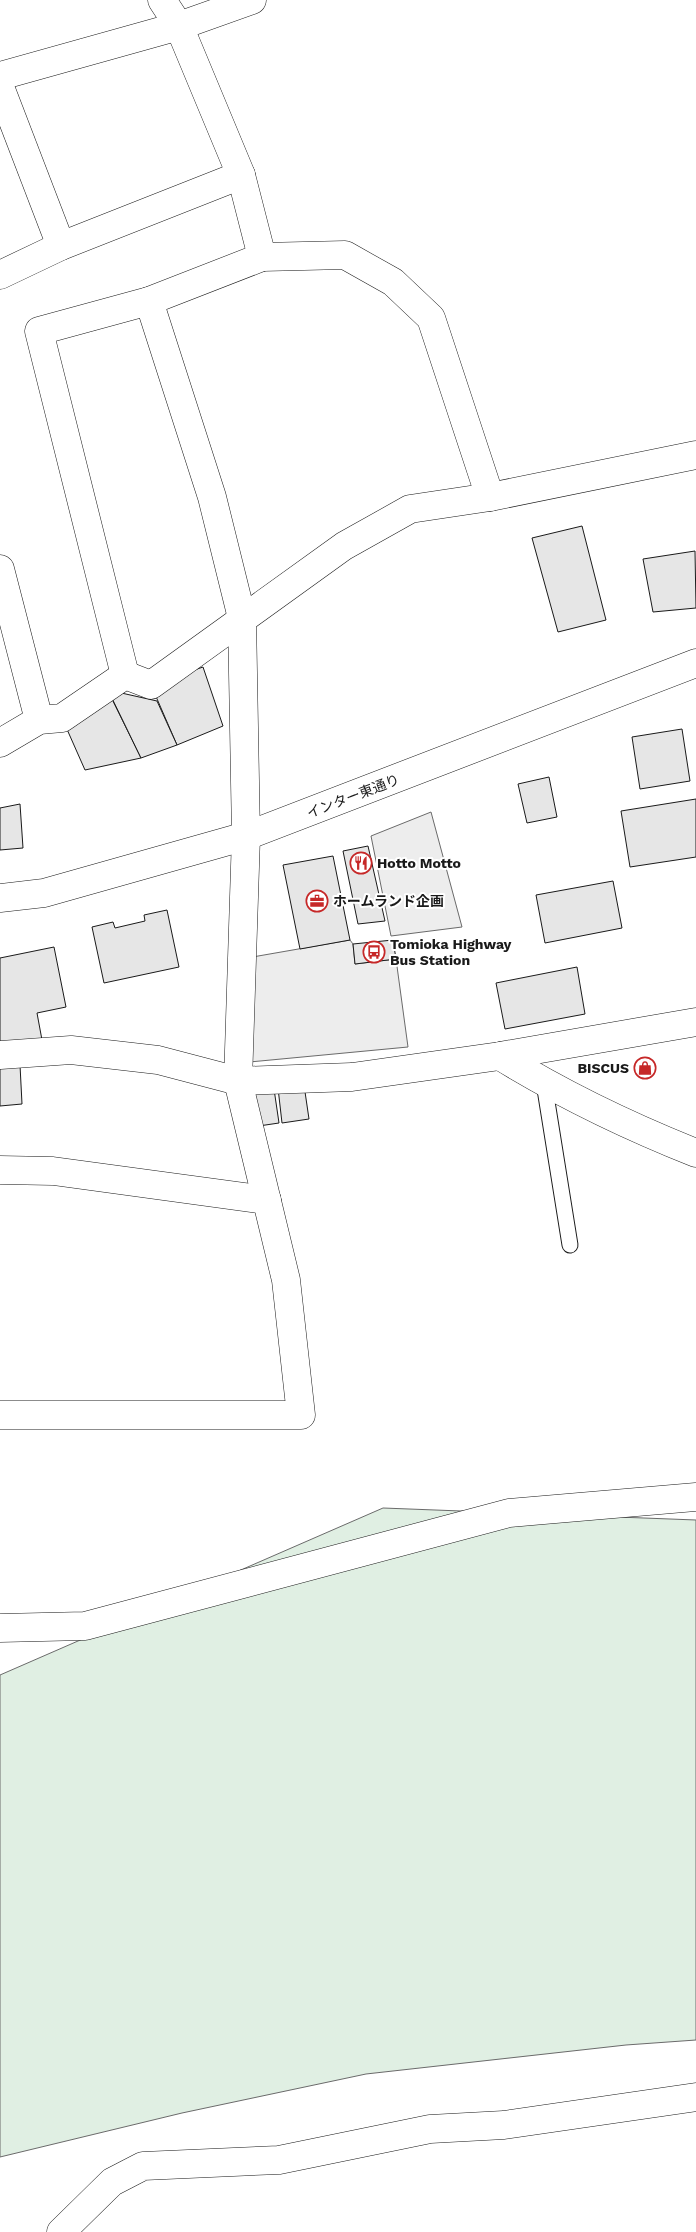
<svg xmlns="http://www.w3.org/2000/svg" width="696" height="2232" viewBox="0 0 696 2232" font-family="'Work Sans','Noto Sans JP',sans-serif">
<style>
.green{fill:#e0efe3;stroke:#6a6a6a}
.parking{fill:#ededed;stroke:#6a6a6a}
.building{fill:#e6e6e6;stroke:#1a1a1a}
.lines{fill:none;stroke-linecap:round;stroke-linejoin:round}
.lane-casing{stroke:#1a1a1a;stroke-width:17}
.street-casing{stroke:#1a1a1a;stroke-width:29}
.secondary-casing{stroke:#1a1a1a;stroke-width:29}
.lane{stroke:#fff;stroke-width:15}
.street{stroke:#fff;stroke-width:28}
.secondary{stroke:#fff;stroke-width:28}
.labels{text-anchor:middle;stroke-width:4;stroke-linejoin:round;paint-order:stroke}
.street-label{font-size:14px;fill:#1a1a1a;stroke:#fff}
.poi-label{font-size:14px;font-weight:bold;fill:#1a1a1a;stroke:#fff;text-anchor:start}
</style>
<rect width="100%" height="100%" fill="#fff"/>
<polygon class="green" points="383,1508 696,1520 696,2040 626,2045 366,2074 182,2113 0,2157 0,1675"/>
<g class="parking">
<polygon points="431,812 462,927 391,936 371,836"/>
<polygon points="350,940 353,944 355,964 396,959 408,1047 239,1063 241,959"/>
</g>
<g class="building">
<polygon points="582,526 606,620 558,632 532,538"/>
<polygon points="695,551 696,608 653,612 643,559"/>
<polygon points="203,667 223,726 177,745 151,685"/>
<polygon points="107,689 141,758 85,770 62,718"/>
<polygon points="108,690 157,701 177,745 141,758"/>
<polygon points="682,729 690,781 640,789 632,737"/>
<polygon points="549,777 557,817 527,823 518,784"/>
<polygon points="696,799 696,857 630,867 621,811"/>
<polygon points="20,804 23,848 0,850 0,808"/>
<polygon points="368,846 385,921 358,924 343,851"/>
<polygon points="333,856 350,940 300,949 283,865"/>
<polygon points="613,881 622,928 545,943 536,895"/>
<polygon points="167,910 179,967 104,983 92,927 113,922 115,928 145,921 144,915"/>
<polygon points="393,940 396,959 355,964 353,944"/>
<polygon points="54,947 66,1007 37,1013 42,1040 0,1048 0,958"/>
<polygon points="577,967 585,1014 505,1029 496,983"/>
<polygon points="20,1065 22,1104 0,1106 0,1066"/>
<polygon points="304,1085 309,1119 282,1123 278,1088"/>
<polygon points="274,1089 279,1123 252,1127 247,1092"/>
</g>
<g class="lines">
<g class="lane-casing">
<polyline id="lane" points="544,1083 570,1245"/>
</g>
<g class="street-casing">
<g id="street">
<polyline points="0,76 179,26 252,0"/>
<polyline points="0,87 61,246"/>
<polyline points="262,257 345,255 393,282 431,318 490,497"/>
<polyline points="0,275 61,246 241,175"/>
<polyline points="0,569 39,720"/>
<polyline points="125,675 39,331 149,301 262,257 241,175 179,26 162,0"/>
<polyline points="0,743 39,720 62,718 125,675 151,685 344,546 410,509 490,497 696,455"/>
<polyline points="0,1055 71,1050 158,1060 238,1081 352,1077 500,1056 696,1022"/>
<path d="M500,1056C562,1094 628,1126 696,1153"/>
<polyline points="0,1170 53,1171 267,1200"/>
<polyline points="0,1415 301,1415 286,1280 238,1081 246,836 242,618 212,497 149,301"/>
<polyline points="0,1628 85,1626 509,1513 696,1497"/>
<polyline points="61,2232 112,2182 143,2166 279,2160 430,2129 504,2125 696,2097"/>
</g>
</g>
<g class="secondary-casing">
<polyline id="secondary" points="0,898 44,893 246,836 696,663"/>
</g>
<use href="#lane" class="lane"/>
<use href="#street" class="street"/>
<use href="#secondary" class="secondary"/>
</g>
<defs>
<g id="restaurant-ring" transform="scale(1.125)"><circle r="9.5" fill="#fff" stroke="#c62828" stroke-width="1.5"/><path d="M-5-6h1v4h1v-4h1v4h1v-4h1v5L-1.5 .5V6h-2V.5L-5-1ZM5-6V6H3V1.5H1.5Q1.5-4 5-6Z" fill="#c62828"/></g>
<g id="office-ring" transform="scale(1.125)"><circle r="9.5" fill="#fff" stroke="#c62828" stroke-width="1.5"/><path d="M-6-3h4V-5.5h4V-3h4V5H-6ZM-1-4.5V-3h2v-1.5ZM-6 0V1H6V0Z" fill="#c62828"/></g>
<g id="bus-ring" transform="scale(1.125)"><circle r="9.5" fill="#fff" stroke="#c62828" stroke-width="1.5"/><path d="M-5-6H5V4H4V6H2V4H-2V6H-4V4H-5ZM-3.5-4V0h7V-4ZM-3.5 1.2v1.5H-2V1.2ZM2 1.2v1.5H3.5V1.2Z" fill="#c62828"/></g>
<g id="shop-ring" transform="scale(1.125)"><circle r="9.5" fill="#fff" stroke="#c62828" stroke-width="1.5"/><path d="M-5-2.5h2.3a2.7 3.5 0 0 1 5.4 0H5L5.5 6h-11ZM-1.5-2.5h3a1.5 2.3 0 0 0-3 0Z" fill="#c62828"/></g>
</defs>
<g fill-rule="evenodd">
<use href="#restaurant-ring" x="361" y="863"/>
<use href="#office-ring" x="317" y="901"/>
<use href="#bus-ring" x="374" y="952"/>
<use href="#shop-ring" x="645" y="1068"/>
</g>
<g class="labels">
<g class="street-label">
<text transform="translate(353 796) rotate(-21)" y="5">インター東通り</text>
</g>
<g class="poi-label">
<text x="377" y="868">Hotto Motto</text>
<text x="333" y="906">ホームランド企画</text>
<text x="390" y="949">Tomioka Highway<tspan x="390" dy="16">Bus Station</tspan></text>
<text x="629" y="1073" text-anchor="end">BISCUS</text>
</g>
</g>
</svg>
